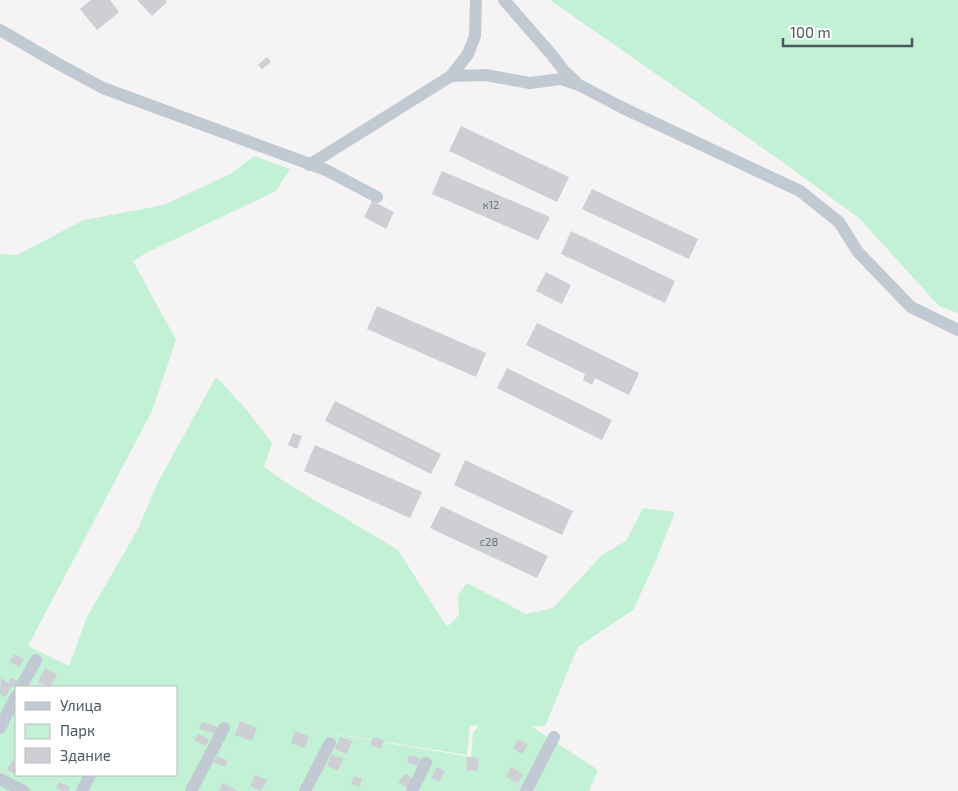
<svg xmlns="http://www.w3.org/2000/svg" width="958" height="791" viewBox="0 0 958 791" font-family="'Exo 2',sans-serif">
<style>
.green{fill:#c3f1d5;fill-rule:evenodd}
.building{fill:#cdcfd5}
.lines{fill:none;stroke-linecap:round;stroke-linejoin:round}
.minor{stroke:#c1cad2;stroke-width:12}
.labels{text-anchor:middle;stroke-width:4;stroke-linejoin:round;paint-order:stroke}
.number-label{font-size:11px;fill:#6b747e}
</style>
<rect width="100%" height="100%" fill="#f5f3f3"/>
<g class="green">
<polygon points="550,0 958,0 958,313 939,306 860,219 784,163"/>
<path d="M254,156L290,169L276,191L148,252L133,261L176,340L152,411L28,646L69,666L87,617L138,529L158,482L216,377L246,409L272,443L264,467L288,484L398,550L447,627L459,615L458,595L467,583L526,614L553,608L602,555L626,541L643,508L675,512L655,563L633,610L578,647L545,726H531L598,770L589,791H0V254L17,255L84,220L164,205L232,173ZM16,687H176V775H16ZM281,725L467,755L470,725L479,726L473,732L471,757Z"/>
</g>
<g class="building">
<polygon points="91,0 110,0 119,12 97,30 80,9"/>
<polygon points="137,0 165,0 167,2 152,16"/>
<polygon points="267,57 271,62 262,69 258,65"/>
<polygon points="461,126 569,177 557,202 449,151"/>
<polygon points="442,171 550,217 538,240 432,194"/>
<polygon points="592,189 698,239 689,259 582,209"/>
<polygon points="372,201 394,212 386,229 364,217"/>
<polygon points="571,231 675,281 665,303 561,254"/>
<polygon points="546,272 571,285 562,304 536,291"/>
<polygon points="377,306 486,353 476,377 367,329"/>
<polygon points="537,323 639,373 629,395 595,378 592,385 583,380 585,374 526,345"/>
<polygon points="507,368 612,420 602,440 497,388"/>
<polygon points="335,401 441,454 431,474 325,421"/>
<polygon points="293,433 302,436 297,449 288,445"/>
<polygon points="315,445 422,492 410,518 304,471"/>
<polygon points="465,460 573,511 562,535 454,485"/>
<polygon points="441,506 548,556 537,578 430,528"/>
<polygon points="14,654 24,659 20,667 9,662"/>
<polygon points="45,668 57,674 50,687 38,682"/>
<polygon points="1,678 9,683 11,678 20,682 16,688 12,686 5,697 0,694"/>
<polygon points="240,721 257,728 252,741 235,735"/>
<polygon points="202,722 218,727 215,734 199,729"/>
<polygon points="295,731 309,736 305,748 291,743"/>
<polygon points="198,734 209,739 206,746 194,740"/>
<polygon points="340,737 352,741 347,754 335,749"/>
<polygon points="373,737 384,740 381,749 370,745"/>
<polygon points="518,739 528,745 522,754 513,749"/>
<polygon points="332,754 343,759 338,771 327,766"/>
<polygon points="409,755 421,758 418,766 407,763"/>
<polygon points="217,756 228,761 225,767 214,762"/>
<polygon points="467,757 479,758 478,771 466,770"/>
<polygon points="12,760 16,763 16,774 7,770"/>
<polygon points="437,767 445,771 439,782 431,778"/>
<polygon points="511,767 523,774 518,783 506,777"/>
<polygon points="405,774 414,779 409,789 398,782"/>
<polygon points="255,775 267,780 261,791 250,786"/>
<polygon points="354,776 362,779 360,786 351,784"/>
<polygon points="59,782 70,787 69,791 62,791 56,788"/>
<polygon points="223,783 238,791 219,791"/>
</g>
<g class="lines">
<g class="minor">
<polyline points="504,0 551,54 565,72 575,81"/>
<polyline points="0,30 55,62 103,88 326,170 377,197"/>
<polyline points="451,76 485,75 530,83 561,79 579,85 623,108 800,191 839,222 858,252 911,307 958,330"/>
<polyline points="309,165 451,76 468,54 475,36 476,0"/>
<polyline points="21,687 36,660"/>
<polyline points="0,728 16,696"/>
<polyline points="0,779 24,791"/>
<polyline points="82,791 90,775"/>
<polyline points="191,791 224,728"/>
<polyline points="305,791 330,743"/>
<polyline points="412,791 426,763"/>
<polyline points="526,791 554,737"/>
</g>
</g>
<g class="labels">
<g class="number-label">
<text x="491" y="209">к12</text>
<text x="489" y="546">с28</text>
</g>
</g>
<rect x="15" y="686" width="162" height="90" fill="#ffffff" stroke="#b7bbc0"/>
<rect x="25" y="702" width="25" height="8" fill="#c1cad2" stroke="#b7bbc0"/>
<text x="60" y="711" font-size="15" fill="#4a5661">Улица</text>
<rect x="25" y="724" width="25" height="15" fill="#c3f1d5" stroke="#b7bbc0"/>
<text x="60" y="736" font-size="15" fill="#4a5661">Парк</text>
<rect x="25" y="748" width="25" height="15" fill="#cdcfd5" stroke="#b7bbc0"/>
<text x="60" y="761" font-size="15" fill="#4a5661">Здание</text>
<path d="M783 38v8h129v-8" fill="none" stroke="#4a5661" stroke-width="2.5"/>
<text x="790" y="38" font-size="15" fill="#4a5661" stroke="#ffffff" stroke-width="4" paint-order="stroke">100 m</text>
</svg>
